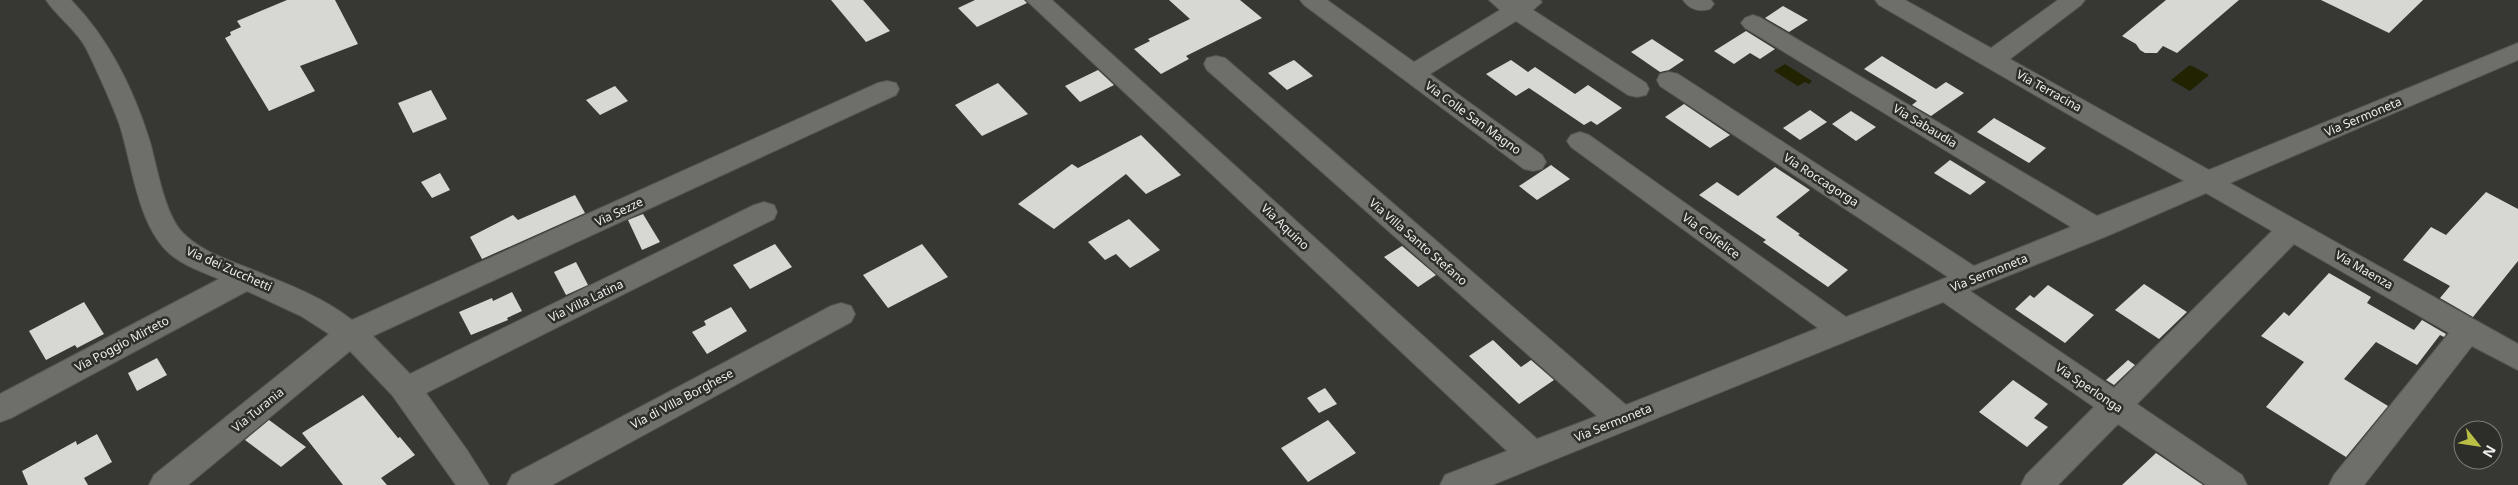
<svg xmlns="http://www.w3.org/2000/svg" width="2518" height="485" viewBox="0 0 2518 485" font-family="'Noto Sans',sans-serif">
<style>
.water{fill:#222300}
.building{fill:#d7d7d3}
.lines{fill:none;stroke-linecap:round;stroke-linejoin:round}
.minor-casing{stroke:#555552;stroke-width:2}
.minor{fill:#6e6e6a;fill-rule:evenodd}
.labels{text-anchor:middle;stroke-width:5;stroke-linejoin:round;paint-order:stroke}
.street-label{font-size:12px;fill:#eeefec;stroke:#2d2e2a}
</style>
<rect width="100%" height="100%" fill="#373834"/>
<g class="water">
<polygon points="1785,64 1812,81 1809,84 1805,82 1798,86 1774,71"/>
<polygon points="2190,65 2209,75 2190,91 2171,80"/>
</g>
<g class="building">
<polygon points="287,0 335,0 358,44 300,66 315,91 269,111 225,38 231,35 230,32 241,27 237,21"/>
<polygon points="831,0 863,0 890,31 866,42"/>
<polygon points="975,0 1024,0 1027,3 977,27 958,8"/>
<polygon points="1169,0 1240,0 1262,18 1186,56 1189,59 1161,74 1134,49 1150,41 1148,39 1190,19"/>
<polygon points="2166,0 2239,0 2177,53 2163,46 2157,53 2145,53 2140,50 2136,44 2122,36"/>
<polygon points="2321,0 2423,0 2389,33"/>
<polygon points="1783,6 1808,20 1789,32 1765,18"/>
<polygon points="1746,31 1775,49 1760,59 1750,53 1734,64 1714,51"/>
<polygon points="1652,39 1684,60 1669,70 1660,72 1631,52"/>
<polygon points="1882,56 1936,89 1946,82 1964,93 1931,116 1912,105 1917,101 1864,69"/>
<polygon points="1294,60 1313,76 1287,90 1268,73"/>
<polygon points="1511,60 1528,72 1535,67 1575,94 1588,85 1622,108 1597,125 1591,121 1584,125 1529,88 1516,96 1486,74"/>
<polygon points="1098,70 1114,85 1080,102 1065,86"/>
<polygon points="998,83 1028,114 982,136 955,105"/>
<polygon points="615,86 628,101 600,115 586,100"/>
<polygon points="431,90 447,119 413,133 398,103"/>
<polygon points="1684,104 1730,135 1710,148 1665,117"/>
<polygon points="1810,110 1827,122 1800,140 1783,128"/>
<polygon points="1851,111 1876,127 1856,141 1832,124"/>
<polygon points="1994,118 2046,148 2029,163 1977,132"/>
<polygon points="1141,135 1181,175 1146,194 1126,174 1054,229 1018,204 1072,164 1078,168"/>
<polygon points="1950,160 1986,182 1970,195 1934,173"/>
<polygon points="1551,165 1570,179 1537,200 1519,186"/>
<polygon points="1775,167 1810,190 1776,217 1800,234 1798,235 1848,270 1828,287 1763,242 1766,240 1699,195 1717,182 1738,196"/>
<polygon points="440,173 450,190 432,198 421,182"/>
<polygon points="2486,192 2518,209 2518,261 2473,317 2440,298 2450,286 2403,260 2431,227 2446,235"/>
<polygon points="575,195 585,213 482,259 470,237 513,215 518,220"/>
<polygon points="643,214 660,242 642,250 628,220"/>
<polygon points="1129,219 1160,250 1130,268 1116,254 1105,260 1088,242"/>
<polygon points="775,244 792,267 750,289 733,265"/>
<polygon points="922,244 948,277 888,308 863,275"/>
<polygon points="1402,246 1436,275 1418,287 1384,257"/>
<polygon points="576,262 588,285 566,295 554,272"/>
<polygon points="2329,273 2371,297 2367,303 2414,330 2422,320 2446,334 2444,337 2440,335 2417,365 2376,342 2344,379 2388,406 2346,457 2266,407 2304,362 2261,336 2284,312 2289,316"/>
<polygon points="2144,284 2187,312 2159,339 2115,310"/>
<polygon points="2048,285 2094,315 2065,343 2015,309 2030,295 2034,298"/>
<polygon points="512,292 522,311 507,318 508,320 471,335 459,312 492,298 493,301"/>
<polygon points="84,302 104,334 77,348 75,345 46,360 29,331"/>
<polygon points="731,307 747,331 707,354 692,332 706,325 704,321"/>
<polygon points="1493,340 1521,367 1531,360 1554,380 1519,404 1469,356"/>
<polygon points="157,358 167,375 137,391 128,373"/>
<polygon points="2128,360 2135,365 2114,385 2106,380"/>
<polygon points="2013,380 2048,404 2034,418 2048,427 2027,447 1979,412"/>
<polygon points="1325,388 1337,404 1319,413 1307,398"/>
<polygon points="363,395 398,438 400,437 415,455 381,478 387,485 343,485 302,433"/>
<polygon points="269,420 306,447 281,467 245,440"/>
<polygon points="1328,420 1356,453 1308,482 1281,448"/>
<polygon points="97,434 112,462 84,478 88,485 28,485 22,471 76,441 77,445"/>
<polygon points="2156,453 2203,485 2122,485"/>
</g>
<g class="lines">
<g class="minor-casing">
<g id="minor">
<path d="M46,0H71C109,39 134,90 150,142C157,167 164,211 181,231C200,252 232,261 258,272C290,285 324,298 352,320L878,83L887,81L896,83L899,89L896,95L373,336L410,374L754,205L764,202L774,205L777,212L774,219L426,393L467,450L489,485H456L392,395L350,351L188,485H149L154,475L329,334L301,316L247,291L11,418L0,422V394L219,279C202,272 182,265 169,253C137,224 132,162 119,123C110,99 98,73 87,50C77,30 58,18 46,0Z"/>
<path d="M1026,0H1052L1537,439L1597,416L1207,70L1204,64L1207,58L1216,56L1225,58L1626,405L1818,328L1571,147L1567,141L1571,135L1580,132L1589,135L1846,317L1948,277L1660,86L1657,80L1660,74L1669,72L1678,74L1974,266L2071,227L1745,28L1741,23L1745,18L1753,15L1761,18L2097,216L2184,181L1879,5L1875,0H1905L1991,48L2058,0H2085L2081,5L2010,59L2209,170L2518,43V60L2230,183L2518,344V370L2472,346L2364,485H2329L2334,475L2449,333L2294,244L2137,404L2242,475L2247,485H2206L2118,424L2058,485H2021L2026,475L2094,407L1943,302L1492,485H1440L1445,475L1507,451ZM2206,193L2272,231L2114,388L1970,291L2107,236Z"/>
<polygon points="1300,0 1327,0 1414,62 1500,10 1489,0 1540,0 1542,2 1533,10 1646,83 1649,89 1646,95 1637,97 1628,95 1516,21 1430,74 1542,155 1546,162 1542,169 1533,171 1524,169 1304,5"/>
<path d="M1683,0H1711L1714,4L1710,9C1699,12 1690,10 1683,0Z"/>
<polygon points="841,303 851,306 855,314 851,322 552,485 507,485 512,475 831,306"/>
</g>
</g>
<use href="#minor" class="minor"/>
</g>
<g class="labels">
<g class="street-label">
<text transform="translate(2049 91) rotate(29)" y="4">Via Terracina</text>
<text transform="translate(2363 117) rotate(-23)" y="4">Via Sermoneta</text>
<text transform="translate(1473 118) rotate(36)" y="4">Via Colle San Magno</text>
<text transform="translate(1925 126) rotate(31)" y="4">Via Sabaudia</text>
<text transform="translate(1821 180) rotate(33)" y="4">Via Roccagorga</text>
<text transform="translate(619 212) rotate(-25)" y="4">Via Sezze</text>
<text transform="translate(1285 227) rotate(43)" y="4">Via Aquino</text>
<text transform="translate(1711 236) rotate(36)" y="4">Via Colfelice</text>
<text transform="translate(1418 242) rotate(41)" y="4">Via Villa Santo Stefano</text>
<text transform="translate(229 269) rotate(24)" y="4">Via dei Zucchetti</text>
<text transform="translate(2364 270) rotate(30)" y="4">Via Maenza</text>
<text transform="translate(1989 273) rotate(-22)" y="4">Via Sermoneta</text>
<text transform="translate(586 301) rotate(-26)" y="4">Via Villa Latina</text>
<text transform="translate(122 344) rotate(-28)" y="4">Via Poggio Mirteto</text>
<text transform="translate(2089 388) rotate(34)" y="4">Via Sperlonga</text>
<text transform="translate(682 399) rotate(-28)" y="4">Via di Villa Borghese</text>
<text transform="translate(258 410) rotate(-39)" y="4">Via Turania</text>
<text transform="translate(1613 423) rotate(-22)" y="4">Via Sermoneta</text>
</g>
</g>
<g transform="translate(2478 445) rotate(120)"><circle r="24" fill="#2d2e2a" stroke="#7a7b78"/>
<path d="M0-4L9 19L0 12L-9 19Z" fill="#bac045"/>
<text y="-8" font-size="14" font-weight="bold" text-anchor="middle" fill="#eeefec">N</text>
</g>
</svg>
